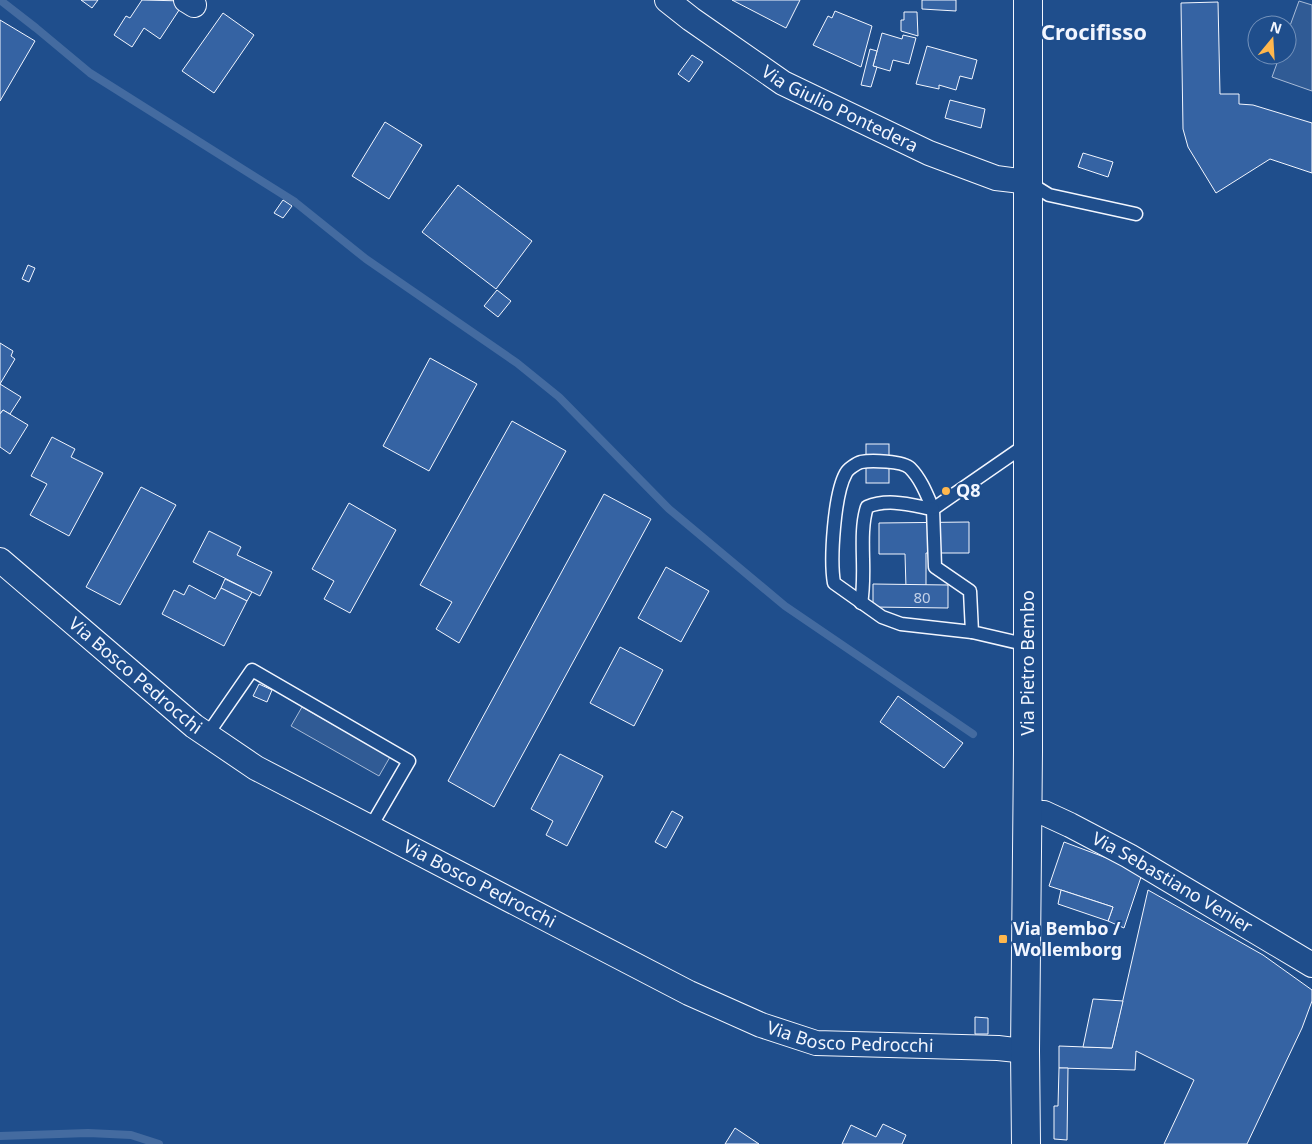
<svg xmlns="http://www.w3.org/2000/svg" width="1312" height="1144" viewBox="0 0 1312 1144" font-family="'Noto Sans',sans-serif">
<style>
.built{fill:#305b95;stroke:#a8bbd7}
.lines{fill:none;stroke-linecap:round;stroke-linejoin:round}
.stream{stroke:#446ba0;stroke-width:8}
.building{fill:#3563a3;stroke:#f2f6ff}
.lane-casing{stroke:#f2f6ff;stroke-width:15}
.street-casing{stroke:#f2f6ff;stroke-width:26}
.secondary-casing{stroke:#f2f6ff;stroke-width:30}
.lane{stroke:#1f4e8c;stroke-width:12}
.street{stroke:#1f4e8c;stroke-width:24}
.secondary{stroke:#1f4e8c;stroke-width:28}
.poi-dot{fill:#ffb74d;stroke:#1f4e8c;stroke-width:2}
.labels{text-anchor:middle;stroke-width:4;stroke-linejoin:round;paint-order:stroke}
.number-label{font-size:15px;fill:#c3d1e8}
.street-label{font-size:18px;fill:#f2f6ff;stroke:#1f4e8c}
.poi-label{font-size:18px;font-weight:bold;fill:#f2f6ff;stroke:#1f4e8c;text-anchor:start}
.district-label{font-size:22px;font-weight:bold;fill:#f2f6ff;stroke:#1f4e8c}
</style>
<rect width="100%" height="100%" fill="#1f4e8c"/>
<g class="built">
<polygon points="1299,1 1312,5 1312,91 1272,77 1280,55 1287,55 1287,34"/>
<polygon points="302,707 390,757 379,776 291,726"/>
</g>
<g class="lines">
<g class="stream">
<polyline points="0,0 36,28 90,73 295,202 366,259 517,363 559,397 669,509 785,606 973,734"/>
<polyline points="0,1136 88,1133 131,1135 159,1144"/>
</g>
</g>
<g class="building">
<polygon points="81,0 98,0 92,8"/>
<polygon points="142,0 185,1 160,39 144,28 132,47 114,35 126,16 130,18"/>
<polygon points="732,0 800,0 786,28"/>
<polygon points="922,0 956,0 956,11 922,9"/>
<polygon points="1218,2 1220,94 1239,94 1239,104 1253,105 1312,123 1312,173 1270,159 1216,193 1188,147 1183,129 1181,3"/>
<polygon points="835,11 872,26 861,67 813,45 828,16 832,18"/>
<polygon points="904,12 917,12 918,36 901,31 901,20 904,20"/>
<polygon points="223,13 254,35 214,93 182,71"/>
<polygon points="0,20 35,41 0,101"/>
<polygon points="882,33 902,39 903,35 916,38 909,64 893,60 890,71 873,66"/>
<polygon points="927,46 977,60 972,79 960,76 956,90 939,85 939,89 916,84"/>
<polygon points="870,49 877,51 873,66 877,67 871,87 861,85"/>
<polygon points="692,55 703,62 689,82 678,74"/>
<polygon points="950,100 985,109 981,128 945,118"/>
<polygon points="385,122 422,145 389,199 352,176"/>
<polygon points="1083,153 1113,162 1108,177 1078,167"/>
<polygon points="458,185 532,241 496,289 422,232"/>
<polygon points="283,200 292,206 283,218 274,213"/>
<polygon points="28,265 35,268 29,282 22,279"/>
<polygon points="497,290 511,301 498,317 484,306"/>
<polygon points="0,343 13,351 11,356 15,359 0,384"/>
<polygon points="430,358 477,384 429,471 383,446"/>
<polygon points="0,384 21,397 10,414 3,410 0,414"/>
<polygon points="3,410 28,425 10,454 0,447 0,414"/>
<polygon points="512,421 566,451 459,643 436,629 452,602 420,585"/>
<polygon points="52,437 75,449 71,457 103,473 69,536 30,515 47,484 31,476"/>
<rect x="866" y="444" width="23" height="39"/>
<polygon points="141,487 176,505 120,605 86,587"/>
<polygon points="604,494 651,519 494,807 448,781"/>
<polygon points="349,503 396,530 350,613 324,599 334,581 312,569"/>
<polygon points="969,522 969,553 926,553 926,587 906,588 905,554 879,554 879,523"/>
<polygon points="209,531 241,547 237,555 272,572 260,596 193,562"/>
<polygon points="666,567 709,591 681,642 638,618"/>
<polygon points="225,579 252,592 247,601 221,588"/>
<polygon points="873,584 948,585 948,608 873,607"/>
<polygon points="189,585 215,599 221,588 247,601 224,646 162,614 174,590 184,595"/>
<polygon points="620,647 663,670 634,726 590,703"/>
<polygon points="259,684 272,690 267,702 253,696"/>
<polygon points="898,696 963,743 944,768 880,722"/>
<polygon points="560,754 603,776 567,846 546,835 553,821 531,809"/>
<polygon points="672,811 683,817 666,848 655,842"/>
<polygon points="1064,842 1112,860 1141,877 1124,928 1108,921 1113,907 1049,886"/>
<polygon points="1061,890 1113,907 1108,921 1058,904"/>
<polygon points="1148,890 1263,955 1312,990 1312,1001 1302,1028 1247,1144 1164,1144 1194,1080 1136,1051 1135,1070 1059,1068 1059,1046 1112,1048"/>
<polygon points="1093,999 1123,1001 1112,1048 1083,1047"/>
<polygon points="975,1017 988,1018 988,1034 975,1034"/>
<polygon points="1059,1068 1068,1068 1067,1140 1054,1139 1054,1106 1058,1106"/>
<polygon points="883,1124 906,1135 902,1144 842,1144 851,1125 876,1137"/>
<polygon points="735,1128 759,1144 725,1144"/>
</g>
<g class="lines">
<g class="lane-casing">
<g id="lane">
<polyline points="1028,182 1049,195 1136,214"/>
<polyline points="1027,444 933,509 935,567 970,591 972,632 1028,645"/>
<path d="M933,509C927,495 921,479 910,468C903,461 871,460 861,462C857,463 848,469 846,473C834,494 830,560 834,583L882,617L901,624L972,632"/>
<path d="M861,603C867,572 858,535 867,507C888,498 911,505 933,509"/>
<polyline points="207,735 252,670 409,761 370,828"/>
</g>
</g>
<g class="street-casing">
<g id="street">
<polyline points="186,0 194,5"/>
<path id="s1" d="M667,0L691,19L783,83L929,153L996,178L1028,182"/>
<path id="s2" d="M0,560L194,726L256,768L689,993L761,1025L816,1043L998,1048L1025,1051"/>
<path id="s3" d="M1028,813H1044L1070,825L1129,856L1312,965"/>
</g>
</g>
<g class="secondary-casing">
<polyline id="secondary" points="1026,1144 1025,1051 1028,752 1028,0"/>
</g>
<use href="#lane" class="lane"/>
<use href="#street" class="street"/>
<use href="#secondary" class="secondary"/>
</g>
<g class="poi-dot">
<circle cx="946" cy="491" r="5"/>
<rect x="998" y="934" width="10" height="10" rx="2.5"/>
</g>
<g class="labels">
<g class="number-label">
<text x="922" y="603">80</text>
</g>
<g class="street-label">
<text dy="6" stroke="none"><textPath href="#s1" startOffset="205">Via Giulio Pontedera</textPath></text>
<text transform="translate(1028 663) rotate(-90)" y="6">Via Pietro Bembo</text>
<text dy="6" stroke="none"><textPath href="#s2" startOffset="178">Via Bosco Pedrocchi</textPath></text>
<text dy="6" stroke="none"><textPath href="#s3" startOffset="162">Via Sebastiano Venier</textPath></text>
<text dy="6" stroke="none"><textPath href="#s2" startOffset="582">Via Bosco Pedrocchi</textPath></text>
<text dy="6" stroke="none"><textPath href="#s2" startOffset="988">Via Bosco Pedrocchi</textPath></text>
</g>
<g class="poi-label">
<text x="956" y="497">Q8</text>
<text x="1013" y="935">Via Bembo /<tspan x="1013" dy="21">Wollemborg</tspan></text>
</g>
<g class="district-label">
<text x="1094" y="40">Crocifisso</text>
</g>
</g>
<g transform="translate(1272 40) rotate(18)"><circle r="24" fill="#1f4e8c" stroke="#7391ba"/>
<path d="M0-4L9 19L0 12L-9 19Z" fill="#ffb74d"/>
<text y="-8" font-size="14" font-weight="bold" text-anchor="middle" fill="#f2f6ff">N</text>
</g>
</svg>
